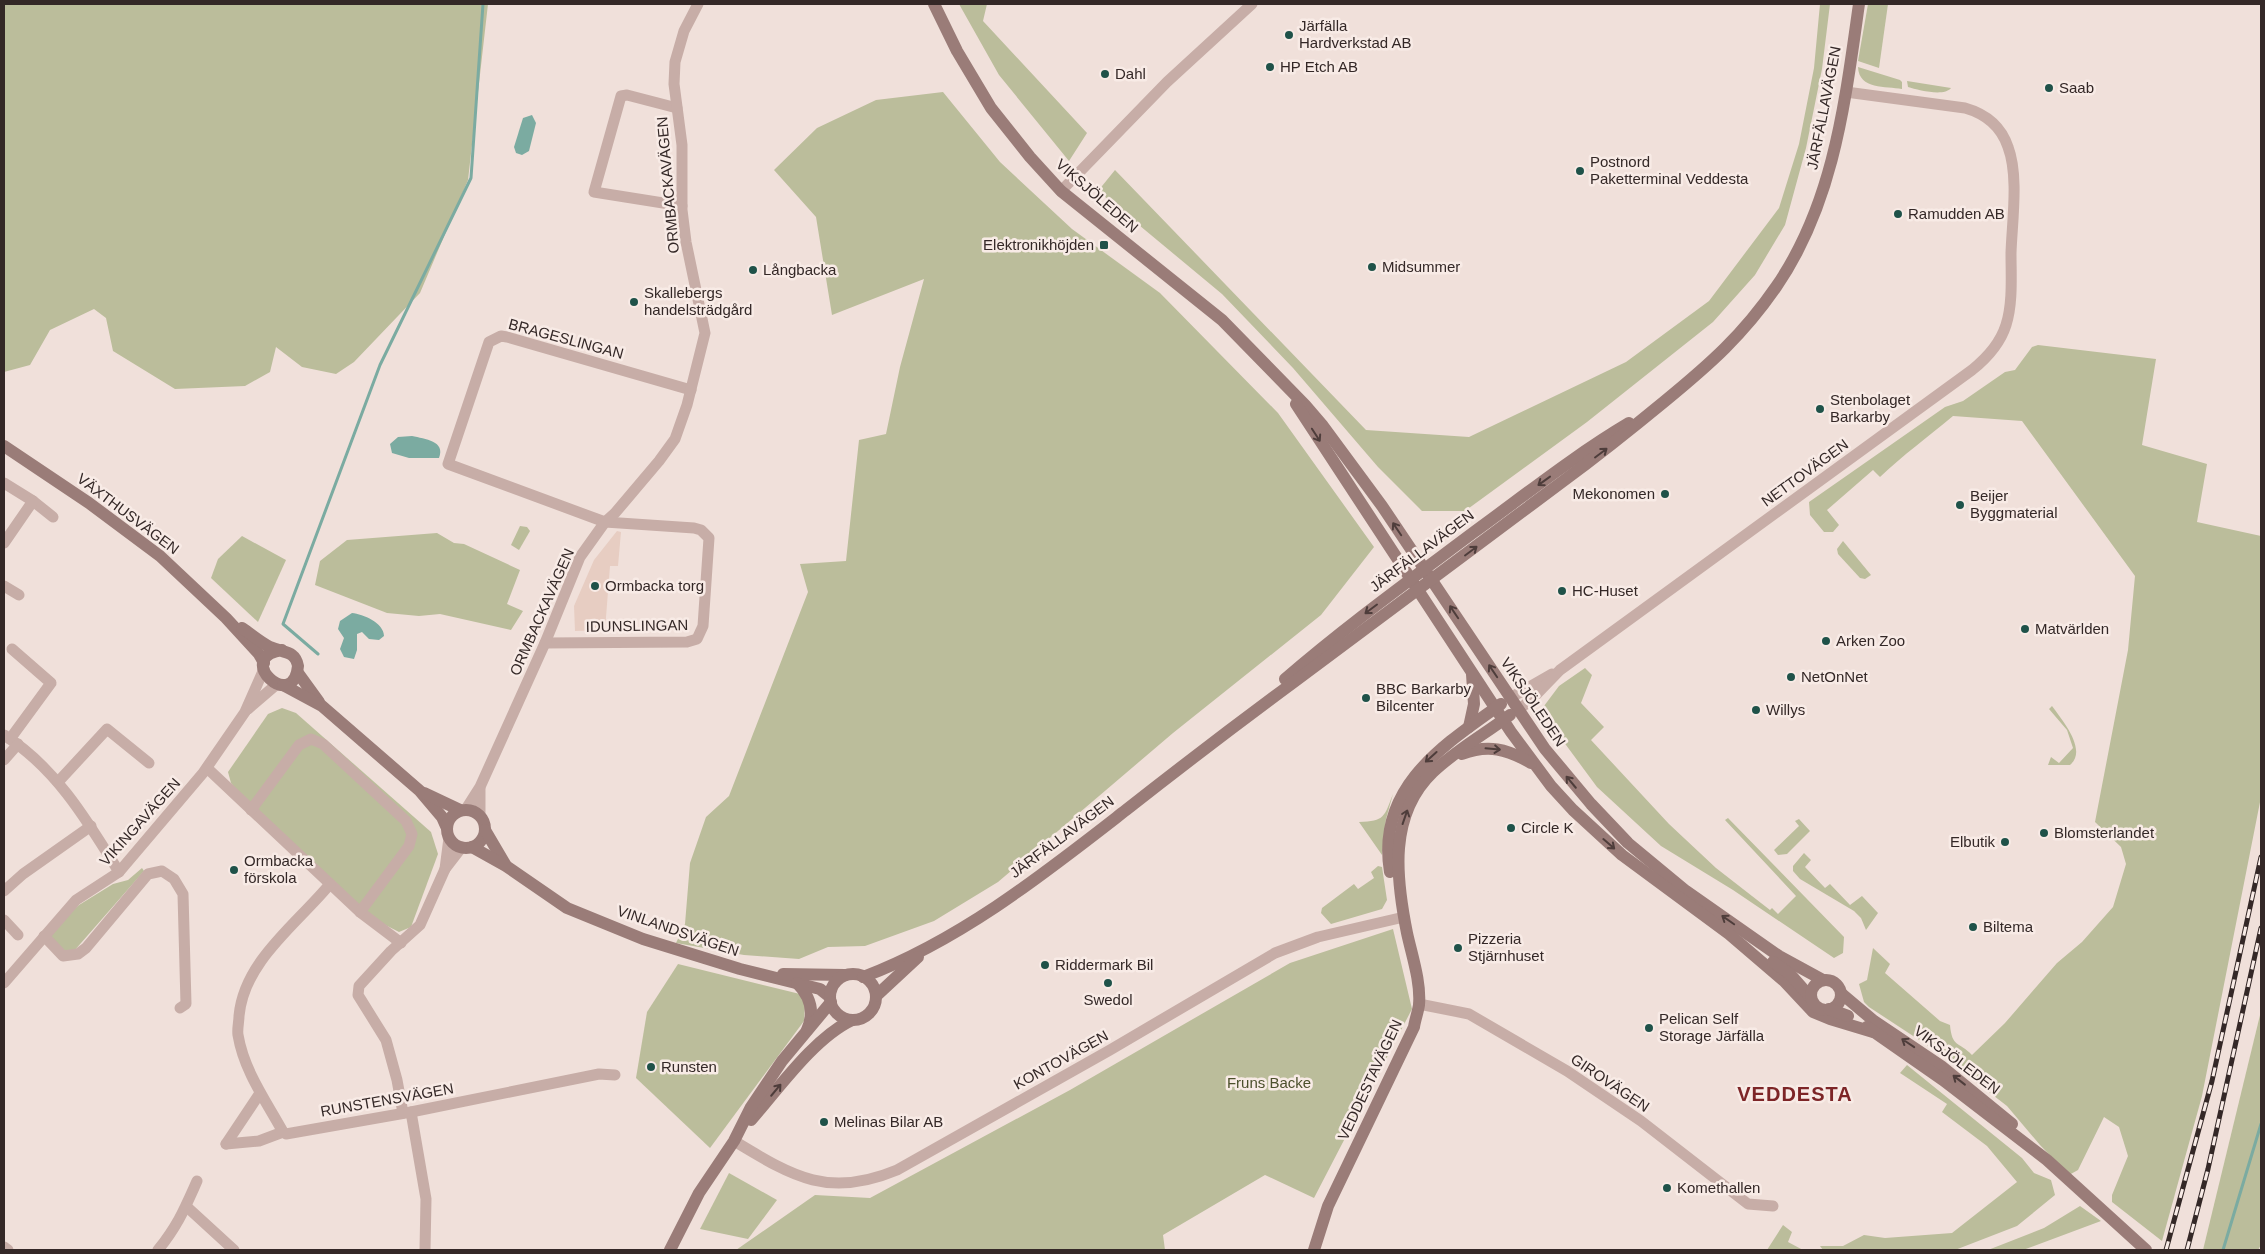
<svg xmlns="http://www.w3.org/2000/svg" width="2265" height="1254" viewBox="0 0 2265 1254" font-family="Arial,sans-serif">
<style>
.green{fill:#bbbd9b}
.plaza{fill:#e7cdc2}
.water{fill:#7baba1}
.lines{fill:none;stroke-linecap:round;stroke-linejoin:round}
.stream{stroke:#7baba1;stroke-width:3}
.street{stroke:#c7ada7;stroke-width:11}
.secondary{stroke:#9a7c78;stroke-width:12}
.rail-casing{stroke:#342827;stroke-width:5}
.rail{stroke:#f8ebe6;stroke-width:3;stroke-dasharray:9;stroke-linecap:butt}
.oneway{stroke:#4e3d3b}
.poi-dot{fill:#1f5249;stroke:#f8ebe6;stroke-width:2}
.labels{text-anchor:middle;stroke-width:5;stroke-linejoin:round;paint-order:stroke}
.poi-label{font-size:15px;fill:#342827;stroke:#f8ebe6;text-anchor:start}
.street-label{font-size:15px;fill:#342827;stroke:#f8ebe6}
.park-label{font-size:15px;fill:#4c502c;stroke:#f8ebe6}
.district-label{font-size:20px;font-weight:bold;letter-spacing:1px;fill:#7d2527;stroke:#f8ebe6}
</style>
<rect width="100%" height="100%" fill="#f0e0da"/>
<g class="green">
<polygon points="4,4 488,4 468,180 420,293 354,362 336,374 302,367 276,347 270,372 245,386 175,389 113,351 106,318 94,309 50,330 30,365 4,372"/>
<polygon points="959,4 987,4 983,21 1087,133 1069,161 999,75"/>
<polygon points="1820,4 1830,4 1822,69 1806,148 1785,225 1755,275 1713,322 1587,422 1465,511 1422,511 1378,467 1293,368 1222,294 1098,191 1115,170 1366,430 1469,437 1626,362 1709,301 1779,208 1799,144 1814,68"/>
<polygon points="1868,4 1888,4 1879,68 1858,61"/>
<path d="M1858,67L1900,80L1902,82V89C1886,86 1859,90 1858,67Z"/>
<path d="M1907,81L1951,88C1944,97 1918,90 1908,87Z"/>
<polygon points="943,92 1000,162 1072,229 1160,293 1278,413 1374,547 1321,615 1173,733 998,882 934,921 865,946 828,947 799,959 744,955 676,943 685,924 690,863 706,817 729,796 808,592 800,564 846,561 859,440 886,434 900,367 924,279 832,315 816,217 774,170 817,128 876,100"/>
<path d="M2038,345L2156,359L2142,445L2207,464L2197,522L2261,536V797L2202,1096L2162,1241L2112,1202V1195L2128,1156L2119,1127L2104,1117L2078,1170L2069,1175L2040,1145L2007,1106L1936,1051L1869,1007L1864,1002L1859,984L1867,980L1873,948L1890,964L1885,973L1940,1021L1950,1025C1952,1048 1959,1041 1972,1055L2005,1023L2057,963L2082,942L2113,907L2126,864L2121,847L2095,822L2128,650L2135,576L2022,421L1953,416C1928,437 1903,455 1880,477L1873,470L1827,510L1839,525L1833,532H1824L1810,515L1809,502L1945,407L1963,401L2005,372L2015,370L2032,347Z"/>
<polygon points="520,526 527,527 530,531 519,550 511,545"/>
<polygon points="437,533 454,543 464,544 520,570 507,604 523,611 511,630 440,614 419,616 387,613 315,585 320,561 347,540"/>
<polygon points="242,536 286,560 258,622 211,578 218,559"/>
<polygon points="1843,541 1871,575 1865,579 1860,578 1838,554 1837,549"/>
<polygon points="1585,668 1592,675 1581,703 1604,727 1591,740 1669,824 1716,868 1770,910 1772,908 1778,914 1796,896 1725,820 1728,818 1844,937 1843,953 1834,958 1733,890 1661,846 1597,787 1552,726 1544,706 1559,686"/>
<path d="M2052,706C2062,720 2088,750 2070,765H2048L2051,757L2059,763L2073,748L2067,730L2049,709Z"/>
<polygon points="282,708 296,713 431,832 438,854 411,927 399,932 360,912 251,810 231,783 228,772 268,714"/>
<path d="M1393,794L1386,819L1382,855L1359,822C1385,821 1384,817 1393,794Z"/>
<polygon points="1799,819 1810,831 1787,854 1778,855 1774,850 1799,826 1795,821"/>
<polygon points="1804,853 1811,860 1805,867 1825,888 1830,884 1850,905 1862,896 1878,913 1866,930 1861,918 1854,911 1800,879 1793,871 1793,866"/>
<polygon points="1378,866 1382,867 1387,900 1382,909 1331,924 1321,913 1322,908 1354,884 1358,889 1374,878 1371,872"/>
<polygon points="142,868 144,871 74,951 66,952 49,935 56,924 79,905 113,884 128,880"/>
<polygon points="1393,929 1412,1009 1314,1198 1265,1175 1163,1235 1165,1250 736,1250 815,1195 870,1198 1070,1090 1290,963"/>
<polygon points="678,964 800,994 805,1004 804,1021 710,1148 636,1078 647,1012"/>
<polygon points="2261,1011 2261,1245 2258,1250 2203,1250"/>
<polygon points="1907,1065 2022,1158 2034,1173 2051,1180 2055,1195 2017,1226 1955,1250 1823,1250 1820,1246 1843,1246 1864,1235 1885,1238 1952,1233 2017,1182 1987,1146 1942,1112 1947,1104 1900,1073"/>
<polygon points="729,1173 777,1200 748,1239 700,1229"/>
<polygon points="2080,1206 2101,1221 2023,1250 1988,1250 2044,1228"/>
<polygon points="1783,1225 1792,1232 1788,1242 1803,1250 1767,1250"/>
</g>
<polygon class="plaza" points="617,531 621,532 618,566 610,566 605,630 575,631 574,606 594,560"/>
<g class="water">
<polygon points="532,115 536,123 529,151 522,155 516,153 514,147 523,118"/>
<path d="M412,436C425,439 446,441 439,458H409L392,453L390,444L398,437Z"/>
<path d="M352,613C363,614 384,623 384,636L379,640L369,639L362,632L357,634V650L354,659L344,657L340,649L344,638L338,629L340,621Z"/>
</g>
<g class="lines">
<g class="stream">
<polyline points="318,654 283,624 380,365 471,178 483,4"/>
<polyline points="2223,1250 2261,1124"/>
</g>
<g class="street">
<polyline points="677,108 627,95 621,96 594,192 682,206"/>
<polyline points="1061,191 1167,82 1252,4"/>
<polyline points="4,483 33,501 53,517"/>
<polyline points="4,543 33,501"/>
<polyline points="4,586 19,595"/>
<polyline points="545,643 687,642 697,639 703,626 709,538 701,530 694,528 605,522 448,464 489,342 501,336 507,337 691,390"/>
<polyline points="1510,698 1552,674"/>
<polyline points="248,709 277,684"/>
<path d="M1518,710L1531,700L1560,670L1972,370C1987,358 2000,344 2006,325C2013,303 2011,276 2011,253C2012,222 2019,176 2008,147C2001,126 1986,114 1965,108L1846,92"/>
<path d="M4,735C56,768 87,820 119,872"/>
<polyline points="10,739 51,683 12,649"/>
<polyline points="4,760 18,744"/>
<polyline points="207,768 360,912 401,943"/>
<polyline points="58,782 107,729 149,763"/>
<polyline points="466,809 480,787 545,643 580,557 605,522 615,513 659,461 675,439 687,405 705,333 686,242 682,210 682,145 674,84 675,62 684,31 698,4"/>
<polyline points="251,810 299,745 311,739 323,744 406,821 412,834 409,846 360,912"/>
<polyline points="480,816 480,789"/>
<polyline points="445,869 449,838"/>
<polyline points="4,891 23,874 91,826"/>
<polyline points="4,920 18,935"/>
<polyline points="44,936 63,956 78,954 86,948 148,874 162,871 174,879 183,894 186,1004 180,1008"/>
<polyline points="4,983 76,900 119,872 203,773 245,712 264,669"/>
<polyline points="1419,1004 1469,1014 1567,1071 1641,1121 1748,1204 1773,1206"/>
<polyline points="411,1112 426,1199 425,1250"/>
<polyline points="403,1113 397,1080 386,1040 358,995 359,986 391,951 420,925 445,869 462,847"/>
<path d="M283,1132C266,1101 244,1071 238,1035C237,1029 239,1022 239,1016C244,961 297,924 330,884"/>
<path d="M734,1141C792,1176 828,1199 897,1170L1110,1050L1275,953L1318,937L1404,917"/>
<polyline points="226,1144 259,1141 283,1132 286,1134 411,1112 599,1074 615,1075"/>
<polyline points="226,1144 260,1093"/>
<polyline points="187,1207 234,1250"/>
<polyline points="4,1247 8,1250"/>
<path d="M158,1250C178,1225 184,1210 197,1181"/>
</g>
<g class="secondary">
<polyline points="934,4 957,51 991,108 1030,157 1061,191 1222,320 1305,405 1323,426 1382,506 1545,749 1591,804 1628,843 1686,891 1779,956 1823,980"/>
<polyline points="1296,404 1511,732 1551,786 1573,810 1622,855 1729,934 1784,981 1813,1012 1830,1019 1873,1032"/>
<polyline points="4,446 89,503 160,556 226,618 259,654 264,663"/>
<path d="M242,628C251,634 260,642 270,647C283,653 295,650 298,666C293,714 233,657 282,650"/>
<polyline points="298,673 319,702"/>
<path d="M1285,679C1345,627 1410,580 1474,532C1525,495 1575,455 1629,423"/>
<polyline points="283,685 322,706 420,791 442,817 446,826"/>
<polyline points="1469,727 1474,704 1472,674"/>
<path d="M1462,754C1488,744 1507,749 1531,763"/>
<polyline points="424,793 460,810"/>
<circle cx="466" cy="829" r="19"/>
<polyline points="485,830 505,864"/>
<polyline points="472,847 506,866 567,908 643,939 740,969 820,989 830,997"/>
<path d="M1390,872C1376,788 1442,746 1501,704"/>
<polyline points="1773,962 1790,974 1811,998"/>
<polyline points="783,974 845,975"/>
<circle cx="853" cy="997" r="23"/>
<path d="M863,977C961,940 1045,873 1126,810C1182,766 1237,724 1294,682C1383,615 1473,549 1562,482C1597,456 1631,429 1665,401C1710,364 1743,335 1776,287C1834,203 1845,102 1859,4"/>
<circle cx="1826" cy="995" r="15"/>
<path d="M797,983C810,996 815,1012 807,1030"/>
<polyline points="1842,994 1874,1021 1941,1066 2012,1124"/>
<polyline points="876,996 918,957"/>
<polyline points="1829,1009 1848,1016"/>
<polyline points="1867,1027 1943,1080 2047,1160 2146,1250"/>
<path d="M751,1120C779,1088 814,1038 852,1020"/>
<polyline points="670,1250 699,1193 734,1141 751,1107 782,1061 831,1002"/>
<path d="M1314,1250L1328,1206L1414,1027C1415,1020 1418,1012 1419,1005C1421,982 1412,956 1407,933C1396,878 1388,815 1433,772C1456,750 1485,734 1510,715"/>
</g>
<g class="rail-casing">
<g id="rail">
<polyline points="2166,1250 2212,1081 2261,857"/>
<polyline points="2187,1250 2208,1169 2261,928"/>
</g>
</g>
<use href="#rail" class="rail"/>
</g>
<defs><path id="oneway-shaft" d="M-6 0H5M1.5-3L5.5 0L1.5 3" fill="none" stroke-width="1.6" stroke-linecap="round" stroke-linejoin="round" transform="scale(1.25)"/></defs>
<g class="oneway">
<use href="#oneway-shaft" transform="translate(1316 435) rotate(57)"/>
<use href="#oneway-shaft" transform="translate(1601 453) rotate(-37)"/>
<use href="#oneway-shaft" transform="translate(1544 481) rotate(144)"/>
<use href="#oneway-shaft" transform="translate(1397 529) rotate(-124)"/>
<use href="#oneway-shaft" transform="translate(1471 551) rotate(-37)"/>
<use href="#oneway-shaft" transform="translate(1371 609) rotate(143)"/>
<use href="#oneway-shaft" transform="translate(1454 612) rotate(-124)"/>
<use href="#oneway-shaft" transform="translate(1493 671) rotate(-124)"/>
<use href="#oneway-shaft" transform="translate(1493 749) rotate(5)"/>
<use href="#oneway-shaft" transform="translate(1431 757) rotate(138)"/>
<use href="#oneway-shaft" transform="translate(1571 782) rotate(-130)"/>
<use href="#oneway-shaft" transform="translate(1405 817) rotate(-71)"/>
<use href="#oneway-shaft" transform="translate(1609 844) rotate(41)"/>
<use href="#oneway-shaft" transform="translate(1728 920) rotate(-145)"/>
<use href="#oneway-shaft" transform="translate(1908 1043) rotate(-146)"/>
<use href="#oneway-shaft" transform="translate(1959 1080) rotate(-142)"/>
<use href="#oneway-shaft" transform="translate(776 1090) rotate(-50)"/>
</g>
<g class="poi-dot">
<circle cx="1289" cy="35" r="5"/>
<circle cx="1270" cy="67" r="5"/>
<circle cx="1105" cy="74" r="5"/>
<circle cx="2049" cy="88" r="5"/>
<circle cx="1580" cy="171" r="5"/>
<circle cx="1898" cy="214" r="5"/>
<rect x="1099" y="240" width="10" height="10" rx="2.5"/>
<circle cx="1372" cy="267" r="5"/>
<circle cx="753" cy="270" r="5"/>
<circle cx="634" cy="302" r="5"/>
<circle cx="1820" cy="409" r="5"/>
<circle cx="1665" cy="494" r="5"/>
<circle cx="1960" cy="505" r="5"/>
<circle cx="595" cy="586" r="5"/>
<circle cx="1562" cy="591" r="5"/>
<circle cx="2025" cy="629" r="5"/>
<circle cx="1826" cy="641" r="5"/>
<circle cx="1791" cy="677" r="5"/>
<circle cx="1366" cy="698" r="5"/>
<circle cx="1756" cy="710" r="5"/>
<circle cx="1511" cy="828" r="5"/>
<circle cx="2044" cy="833" r="5"/>
<circle cx="2005" cy="842" r="5"/>
<circle cx="234" cy="870" r="5"/>
<circle cx="1973" cy="927" r="5"/>
<circle cx="1458" cy="948" r="5"/>
<circle cx="1045" cy="965" r="5"/>
<circle cx="1108" cy="983" r="5"/>
<circle cx="1649" cy="1028" r="5"/>
<circle cx="651" cy="1067" r="5"/>
<circle cx="824" cy="1122" r="5"/>
<circle cx="1667" cy="1188" r="5"/>
</g>
<g class="labels">
<g class="poi-label">
<text x="1299" y="31">Järfälla<tspan x="1299" dy="17">Hardverkstad AB</tspan></text>
<text x="1280" y="72">HP Etch AB</text>
<text x="1115" y="79">Dahl</text>
<text x="2059" y="93">Saab</text>
<text x="1590" y="167">Postnord<tspan x="1590" dy="17">Paketterminal Veddesta</tspan></text>
<text x="1908" y="219">Ramudden AB</text>
<text x="1094" y="250" text-anchor="end">Elektronikhöjden</text>
<text x="1382" y="272">Midsummer</text>
<text x="763" y="275">Långbacka</text>
<text x="644" y="298">Skallebergs<tspan x="644" dy="17">handelsträdgård</tspan></text>
<text x="1830" y="405">Stenbolaget<tspan x="1830" dy="17">Barkarby</tspan></text>
<text x="1655" y="499" text-anchor="end">Mekonomen</text>
<text x="1970" y="501">Beijer<tspan x="1970" dy="17">Byggmaterial</tspan></text>
<text x="605" y="591">Ormbacka torg</text>
<text x="1572" y="596">HC-Huset</text>
<text x="2035" y="634">Matvärlden</text>
<text x="1836" y="646">Arken Zoo</text>
<text x="1801" y="682">NetOnNet</text>
<text x="1376" y="694">BBC Barkarby<tspan x="1376" dy="17">Bilcenter</tspan></text>
<text x="1766" y="715">Willys</text>
<text x="1521" y="833">Circle K</text>
<text x="2054" y="838">Blomsterlandet</text>
<text x="1995" y="847" text-anchor="end">Elbutik</text>
<text x="244" y="866">Ormbacka<tspan x="244" dy="17">förskola</tspan></text>
<text x="1983" y="932">Biltema</text>
<text x="1468" y="944">Pizzeria<tspan x="1468" dy="17">Stjärnhuset</tspan></text>
<text x="1055" y="970">Riddermark Bil</text>
<text x="1108" y="1005" text-anchor="middle">Swedol</text>
<text x="1659" y="1024">Pelican Self<tspan x="1659" dy="17">Storage Järfälla</tspan></text>
<text x="661" y="1072">Runsten</text>
<text x="834" y="1127">Melinas Bilar AB</text>
<text x="1677" y="1193">Komethallen</text>
</g>
<g class="street-label">
<text transform="translate(1824 108) rotate(-79)" y="5">JÄRFÄLLAVÄGEN</text>
<text transform="translate(668 185) rotate(-95)" y="5">ORMBACKAVÄGEN</text>
<text transform="translate(1097 196) rotate(41)" y="5">VIKSJÖLEDEN</text>
<text transform="translate(566 339) rotate(15)" y="5">BRAGESLINGAN</text>
<text transform="translate(1805 473) rotate(-36)" y="5">NETTOVÄGEN</text>
<text transform="translate(128 514) rotate(37)" y="5">VÄXTHUSVÄGEN</text>
<text transform="translate(1422 551) rotate(-37)" y="5">JÄRFÄLLAVÄGEN</text>
<text transform="translate(542 612) rotate(-66)" y="5">ORMBACKAVÄGEN</text>
<text transform="translate(637 626) rotate(-1)" y="5">IDUNSLINGAN</text>
<text transform="translate(1533 702) rotate(56)" y="5">VIKSJÖLEDEN</text>
<text transform="translate(140 822) rotate(-48)" y="5">VIKINGAVÄGEN</text>
<text transform="translate(1062 837) rotate(-37)" y="5">JÄRFÄLLAVÄGEN</text>
<text transform="translate(678 931) rotate(19)" y="5">VINLANDSVÄGEN</text>
<text transform="translate(1061 1060) rotate(-29)" y="5">KONTOVÄGEN</text>
<text transform="translate(1957 1060) rotate(37)" y="5">VIKSJÖLEDEN</text>
<text transform="translate(1370 1080) rotate(-65)" y="5">VEDDESTAVÄGEN</text>
<text transform="translate(1610 1083) rotate(34)" y="5">GIROVÄGEN</text>
<text transform="translate(387 1100) rotate(-10)" y="5">RUNSTENSVÄGEN</text>
</g>
<g class="park-label">
<text x="1269" y="1088">Fruns Backe</text>
</g>
<g class="district-label">
<text x="1795" y="1101">VEDDESTA</text>
</g>
</g>
<rect width="2265" height="1254" fill="none" stroke="#342827" stroke-width="10"/>
</svg>
